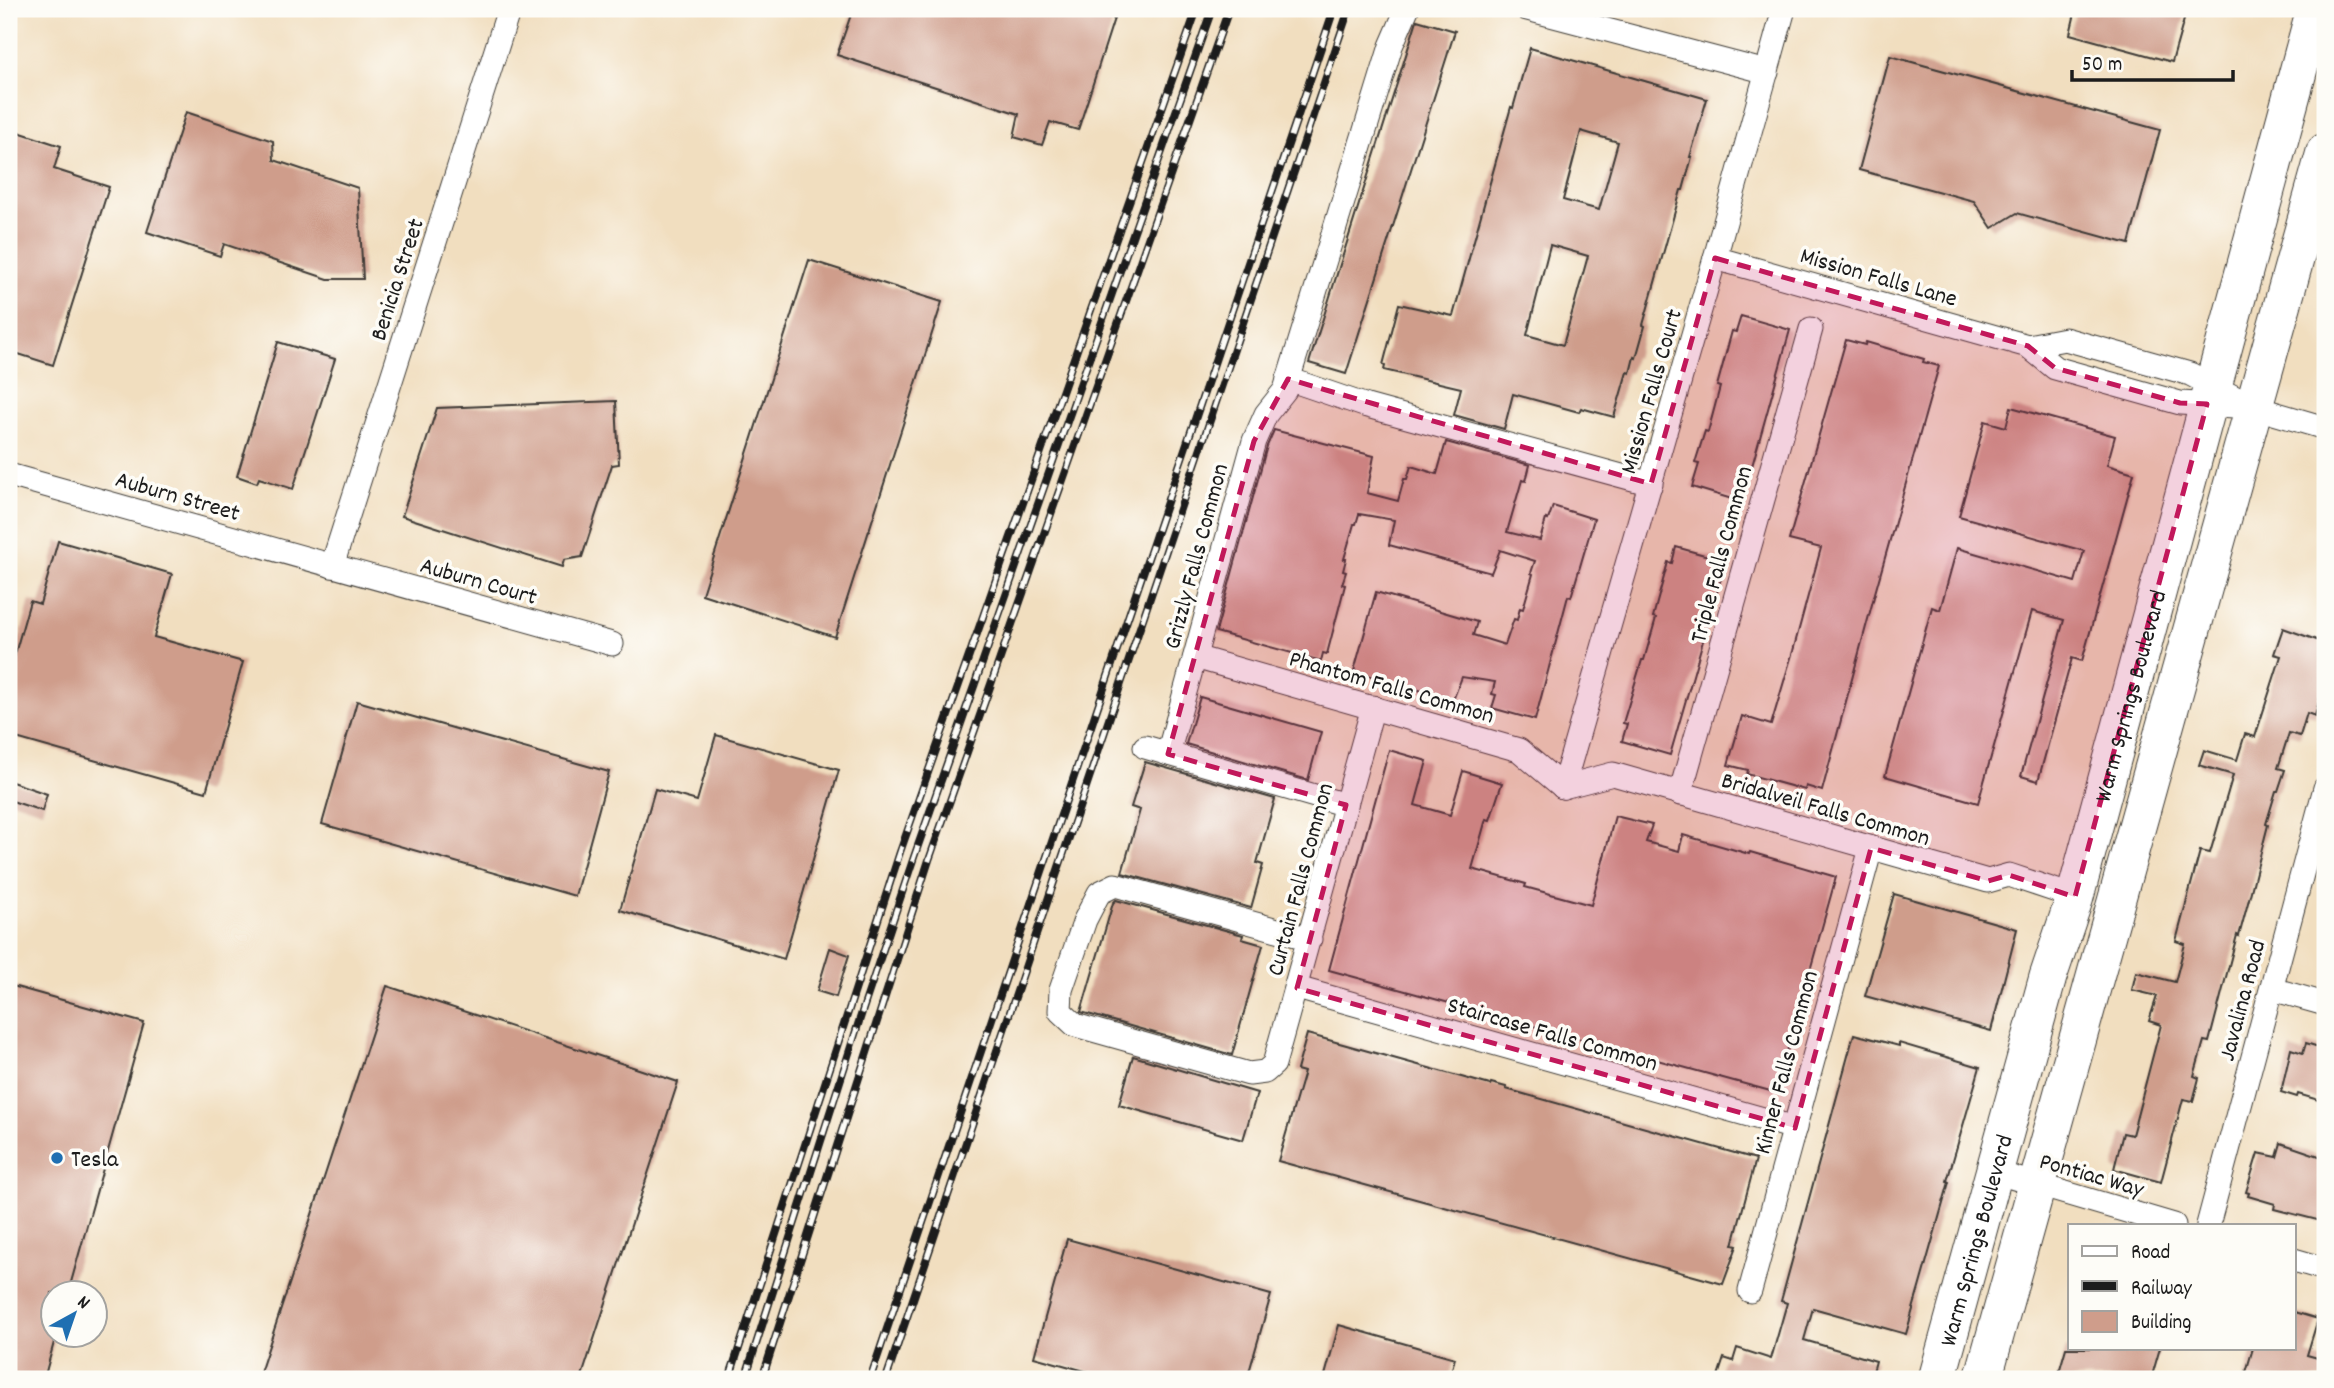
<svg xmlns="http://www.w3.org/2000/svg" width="2334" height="1388" viewBox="0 0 2334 1388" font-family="Dekko,sans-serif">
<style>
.building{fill:#cf9d8b;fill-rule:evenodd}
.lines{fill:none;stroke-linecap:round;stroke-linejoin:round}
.street-casing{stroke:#3c3934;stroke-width:25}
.primary-casing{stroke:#3c3934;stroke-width:39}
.street{stroke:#fff;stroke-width:23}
.primary{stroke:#fff;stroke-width:37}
.rail-casing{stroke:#1c1c1c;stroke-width:8}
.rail{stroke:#fdfcf7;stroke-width:5;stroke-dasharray:16;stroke-linecap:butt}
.marked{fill:#c2185b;fill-opacity:0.2;stroke:#c2185b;stroke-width:5;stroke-dasharray:14 9;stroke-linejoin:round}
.poi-dot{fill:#1f6fb2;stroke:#fdfcf7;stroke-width:2.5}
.labels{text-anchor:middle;stroke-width:7;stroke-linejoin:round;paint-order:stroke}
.street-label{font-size:24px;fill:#1c1c1c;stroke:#fdfcf7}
.poi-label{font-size:24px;fill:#1c1c1c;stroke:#fdfcf7;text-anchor:start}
</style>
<rect width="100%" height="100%" fill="#fdfcf7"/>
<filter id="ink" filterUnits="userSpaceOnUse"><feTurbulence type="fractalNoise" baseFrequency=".0143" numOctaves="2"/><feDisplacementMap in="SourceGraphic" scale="14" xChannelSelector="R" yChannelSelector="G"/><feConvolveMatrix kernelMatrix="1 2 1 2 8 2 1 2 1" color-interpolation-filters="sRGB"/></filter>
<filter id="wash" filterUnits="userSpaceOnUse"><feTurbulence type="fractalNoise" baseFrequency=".00686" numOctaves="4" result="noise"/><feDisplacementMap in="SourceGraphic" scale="28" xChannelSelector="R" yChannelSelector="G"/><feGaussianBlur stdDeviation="1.57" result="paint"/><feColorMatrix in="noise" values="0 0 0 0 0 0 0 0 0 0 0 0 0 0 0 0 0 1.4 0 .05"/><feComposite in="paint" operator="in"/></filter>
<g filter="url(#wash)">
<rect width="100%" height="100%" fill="#f1debf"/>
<g id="blocks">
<g class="building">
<polygon points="853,9 1117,9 1078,130 1050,122 1042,145 1014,137 1019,114 837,55"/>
<polygon points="2076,9 2187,9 2172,62 2070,34"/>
<polygon points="1417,20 1455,31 1346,374 1309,363"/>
<path d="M1530,48L1707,99L1690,157H1692L1683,190H1681L1643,325L1645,326L1636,358L1634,357L1630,373L1627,372L1614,417L1581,408L1579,412L1513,394L1504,429L1454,415L1461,388L1384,370L1385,366L1383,365L1399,304L1453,316L1511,107L1513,108ZM1581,131L1618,142L1599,210L1563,200ZM1550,245L1588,256L1563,345L1527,335Z"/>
<polygon points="1890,56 2160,130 2129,244 2017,213 1992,228 1974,201 1859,170"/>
<polygon points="186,112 273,141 274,160 358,188 363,279 328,279 224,244 220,256 147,232"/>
<polygon points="9,129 61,146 54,169 109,187 53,365 9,351"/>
<polygon points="809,260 942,302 835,637 702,594"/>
<polygon points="1741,316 1790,330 1742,502 1692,487 1699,464 1695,463 1705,431 1708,432 1720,387 1717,386 1732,331 1736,332"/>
<polygon points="1846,340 1865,345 1866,342 1924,359 1923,362 1939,366 1875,593 1822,791 1806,786 1805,790 1747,774 1748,770 1728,765 1742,716 1771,725 1793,651 1821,548 1789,540"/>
<polygon points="278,342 335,359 293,489 259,478 257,483 237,476"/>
<polygon points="616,401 619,464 612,465 582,557 564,560 562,567 402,516 437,408"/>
<polygon points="2011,407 2115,436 2107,465 2134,473 2082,661 2072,658 2038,781 2021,776 2064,620 2032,611 1978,803 1885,776 1932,607 1940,610 1957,548 2075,582 2084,551 1959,516 1985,421 2006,427"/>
<polygon points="1274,430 1374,456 1367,493 1398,501 1404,479 1407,479 1411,466 1437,474 1446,442 1530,465 1526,481 1522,480 1507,532 1540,540 1546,519 1548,520 1553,506 1594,519 1571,597 1568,596 1535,720 1492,708 1496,695 1492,694 1495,682 1462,677 1453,700 1354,671 1376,592 1477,622 1473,635 1505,645 1514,619 1517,620 1520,608 1523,609 1533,574 1531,573 1535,561 1500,550 1491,573 1389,545 1394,520 1359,514 1356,524 1354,524 1344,559 1346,559 1343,571 1346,572 1342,584 1345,585 1327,654 1323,653 1321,661 1216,632 1267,446"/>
<polygon points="58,541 172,574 154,637 243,662 206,792 9,736 9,675 30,601 40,604"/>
<polygon points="1676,547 1726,561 1670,755 1622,741 1627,724 1623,723 1642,660 1644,660 1656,618 1653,617 1668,562 1672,563"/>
<polygon points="2283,628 2325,643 2325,680 2315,716 2307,713 2300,736 2289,733 2278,768 2285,770 2278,791 2276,791 2266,824 2268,825 2249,899 2239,936 2237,935 2209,1042 2204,1041 2194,1076 2199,1078 2193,1101 2183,1099 2161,1182 2114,1169 2123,1133 2132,1135 2161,1025 2149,1021 2157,996 2132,990 2136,972 2175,982 2185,944 2176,941 2200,851 2210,853 2233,775 2199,765 2204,750 2237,760 2245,734 2255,737 2281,656 2274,654"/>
<polygon points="1200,697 1321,732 1308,780 1186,744"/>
<polygon points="357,701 609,772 575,896 322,824"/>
<polygon points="716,735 839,770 784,959 620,910 655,789 697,801"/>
<polygon points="1389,750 1427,761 1415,805 1450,815 1463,771 1502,783 1490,820 1486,819 1472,869 1526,884 1525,887 1591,905 1615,816 1652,825 1646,842 1679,851 1683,835 1749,854 1750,852 1836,877 1799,1010 1802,1011 1797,1026 1795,1026 1774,1092 1329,970"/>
<polygon points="1145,762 1275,799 1257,863 1263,865 1251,908 1122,873 1140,810 1131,807"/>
<polygon points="9,781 47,794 42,811 9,800"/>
<polygon points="1894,894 2017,929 1991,1031 1865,996"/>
<polygon points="1116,900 1243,935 1242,939 1263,945 1232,1055 1081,1012 1113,903"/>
<polygon points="830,948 849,955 836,997 817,991"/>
<polygon points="9,985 144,1023 68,1293 52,1293 52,1335 56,1335 44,1379 9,1379"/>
<polygon points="387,986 678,1082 581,1379 258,1379"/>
<polygon points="1307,1034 1490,1085 1491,1083 1506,1087 1506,1089 1756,1159 1733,1245 1737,1246 1723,1284 1278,1161 1304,1072 1297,1070"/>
<polygon points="1854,1034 1899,1046 1899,1043 1980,1067 1947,1181 1949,1182 1906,1334 1813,1308 1804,1340 1876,1361 1871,1379 1717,1379 1724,1358 1733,1361 1737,1348 1771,1359 1787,1303 1781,1301"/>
<polygon points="2306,1043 2325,1049 2325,1102 2298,1094 2297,1097 2281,1092 2291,1049 2303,1053"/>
<polygon points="1133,1056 1257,1093 1243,1140 1119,1105"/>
<polygon points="2281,1143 2325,1158 2325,1222 2274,1209 2275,1204 2248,1196 2249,1193 2246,1192 2258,1153 2277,1157"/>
<polygon points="1067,1239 1271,1295 1247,1379 1114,1379 1034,1357"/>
<polygon points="2294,1312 2318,1319 2307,1355 2325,1360 2325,1379 2244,1379 2253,1348 2294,1348"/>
<polygon points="1339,1325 1455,1358 1449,1379 1324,1379"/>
<polygon points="2066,1348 2160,1348 2151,1379 2057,1379"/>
</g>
</g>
</g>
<g filter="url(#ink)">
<use href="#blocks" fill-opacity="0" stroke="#3c3934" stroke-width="2"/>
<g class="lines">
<g class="street-casing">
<g id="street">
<polyline points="1527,9 1767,72"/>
<polyline points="1715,258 2028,346 2055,368 2180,403 2253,407"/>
<polyline points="2028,346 2065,339 2190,374 2253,407 2325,428"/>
<polyline points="1288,379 1367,406 1651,484"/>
<polyline points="9,475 612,644"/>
<polyline points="332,566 509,9"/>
<polyline points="1195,657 1519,750 1563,787"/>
<polyline points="1145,747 1346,805"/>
<polyline points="1168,754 1254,441 1266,414 1285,390 1391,46 1407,9"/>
<polyline points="1563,787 1715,258 1784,9"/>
<polyline points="1563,787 1613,774 1988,881 2009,875 2075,897"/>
<polyline points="1680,794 1811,329"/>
<polyline points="1310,939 1115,885 1099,893 1085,920 1061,990 1060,1011 1075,1025 1249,1074 1265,1072 1274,1064 1373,707"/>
<polyline points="1297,988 1795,1128"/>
<polyline points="2272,989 2325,1004"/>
<polyline points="1994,1172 2174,1225"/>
<polyline points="2208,1225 2325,788"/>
<polyline points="2294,1260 2325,1269"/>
<polyline points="1750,1291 1871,848"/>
</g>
</g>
<g class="primary-casing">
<g id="primary">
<path id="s1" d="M1937,1379L2048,977L2075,897L2315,9"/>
<polyline points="1983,1379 2325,152"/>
</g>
</g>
<use href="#street" class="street"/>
<use href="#primary" class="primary"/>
<g class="rail-casing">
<g id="rail">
<polyline points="729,1379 900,852 1197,9"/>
<polyline points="745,1379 863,1009 914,857 1212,9"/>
<polyline points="762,1379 929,860 1229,9"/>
<polyline points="870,1379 1334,9"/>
<polyline points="886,1379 1349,9"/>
</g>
</g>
<use href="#rail" class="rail"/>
</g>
</g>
<path class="marked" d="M1715,258L2028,346L2055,368L2180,403L2207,404L2075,897L2009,875L1988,881L1871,848L1795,1128L1297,988L1346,805L1168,754L1254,441L1288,379L1651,484Z"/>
<circle class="poi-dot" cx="57" cy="1158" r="7"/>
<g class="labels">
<g class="street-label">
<text transform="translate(1879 276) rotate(16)" y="8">Mission Falls Lane</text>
<text transform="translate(396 279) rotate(-72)" y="8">Benicia Street</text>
<text transform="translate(1650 391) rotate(-74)" y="8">Mission Falls Court</text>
<text transform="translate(178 495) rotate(16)" y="8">Auburn Street</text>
<text transform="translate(1720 554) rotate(-75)" y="8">Triple Falls Common</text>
<text transform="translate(1195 556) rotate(-75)" y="8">Grizzly Falls Common</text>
<text transform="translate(479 580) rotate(16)" y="8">Auburn Court</text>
<text transform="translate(1392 686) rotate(16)" y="8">Phantom Falls Common</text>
<text dy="8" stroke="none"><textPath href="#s1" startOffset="710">Warm Springs Boulevard</textPath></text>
<text transform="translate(1826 808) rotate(16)" y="8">Bridalveil Falls Common</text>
<text transform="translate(1299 879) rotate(-75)" y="8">Curtain Falls Common</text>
<text transform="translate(2241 1000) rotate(-75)" y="8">Javalina Road</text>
<text transform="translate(1553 1033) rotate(16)" y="8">Staircase Falls Common</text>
<text transform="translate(1785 1062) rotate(-75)" y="8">Kinner Falls Common</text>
<text transform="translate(2092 1174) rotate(16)" y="8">Pontiac Way</text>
<text dy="8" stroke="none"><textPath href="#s1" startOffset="144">Warm Springs Boulevard</textPath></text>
</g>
<g class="poi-label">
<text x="71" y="1166">Tesla</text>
</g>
</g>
<rect width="2334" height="1388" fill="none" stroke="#fdfcf7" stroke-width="35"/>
<rect x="2068" y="1224" width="228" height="126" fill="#fdfcf7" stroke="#a3a29f" stroke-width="2"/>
<rect x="2082" y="1246" width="35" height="10" fill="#ffffff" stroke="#a3a29f" stroke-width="2"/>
<text x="2131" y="1258" font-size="21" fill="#1c1c1c">Road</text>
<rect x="2082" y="1281" width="35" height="10" fill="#1c1c1c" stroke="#a3a29f" stroke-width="2"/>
<text x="2131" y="1294" font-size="21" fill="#1c1c1c">Railway</text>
<rect x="2082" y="1311" width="35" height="21" fill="#cf9d8b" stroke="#a3a29f" stroke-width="2"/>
<text x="2131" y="1328" font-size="21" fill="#1c1c1c">Building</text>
<g transform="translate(74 1314) rotate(40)"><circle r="33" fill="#fdfcf7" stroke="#a3a29f" stroke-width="2"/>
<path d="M0-5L12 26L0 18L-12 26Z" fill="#1f6fb2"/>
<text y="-10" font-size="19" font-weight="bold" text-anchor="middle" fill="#1c1c1c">N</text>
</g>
<path d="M2072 70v10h161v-10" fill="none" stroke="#1c1c1c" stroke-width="3.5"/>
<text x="2082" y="70" font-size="21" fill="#1c1c1c" stroke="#fdfcf7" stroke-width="5" paint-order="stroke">50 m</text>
</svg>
